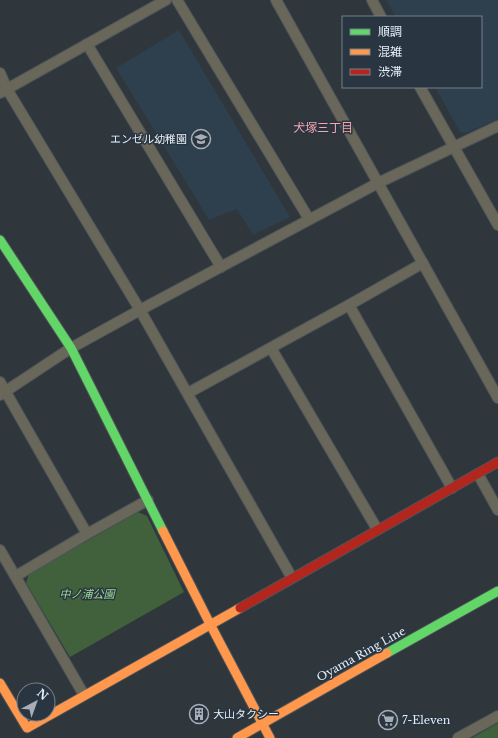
<svg xmlns="http://www.w3.org/2000/svg" width="498" height="738" viewBox="0 0 498 738" font-family="'Libre Baskerville','Noto Sans JP',serif">
<style>
.built{fill:#2e3f4e}
.green{fill:#40613b}
.lines{fill:none;stroke-linecap:round;stroke-linejoin:round}
.street-casing{stroke:#4d5459;stroke-width:12}
.fast-casing{stroke:#4d5459;stroke-width:11}
.slow-casing{stroke:#4d5459;stroke-width:11}
.jam-casing{stroke:#4d5459;stroke-width:11}
.street{stroke:#69665a;stroke-width:10}
.fast{stroke:#63d668;stroke-width:9}
.slow{stroke:#ff974d;stroke-width:9}
.jam{stroke:#b3261e;stroke-width:9}
.labels{text-anchor:middle;stroke-width:3;stroke-linejoin:round;paint-order:stroke}
.poi-label{font-size:11px;fill:#e7eff8;stroke:#293642;text-anchor:start}
.park-label{font-size:11px;font-style:italic;fill:#9ed992;stroke:#293642}
.street-label{font-size:11px;fill:#e7eff8;stroke:#293642}
.neighbourhood-label{font-size:12px;fill:#f7a4ad;stroke:#293642}
</style>
<rect width="100%" height="100%" fill="#2f363c"/>
<g class="built">
<polygon points="386,0 498,0 498,119 466,133 460,132 435,87 481,87 481,17 396,17"/>
<polygon points="179,30 290,217 253,235 237,209 209,220 116,68"/>
</g>
<g class="green">
<polygon points="138,512 147,516 184,592 70,657 26,583 29,574"/>
<polygon points="498,723 498,738 472,738"/>
</g>
<g class="lines">
<g class="street-casing">
<g id="street">
<polyline points="177,0 309,219"/>
<polyline points="276,0 498,398"/>
<polyline points="372,0 381,17"/>
<polyline points="87,44 221,267"/>
<polyline points="0,73 7,89 140,310 292,578"/>
<polyline points="420,87 498,225"/>
<polyline points="0,93 166,0"/>
<polyline points="349,305 452,488"/>
<polyline points="271,348 377,529"/>
<polyline points="0,382 87,534"/>
<polyline points="188,393 349,305 423,263"/>
<polyline points="0,395 71,348 140,310 378,183 498,126"/>
<polyline points="478,474 498,510"/>
<polyline points="0,550 84,695"/>
<polyline points="16,576 87,534 148,500"/>
<polyline points="458,738 498,716"/>
</g>
</g>
<g class="fast-casing">
<g id="fast">
<polyline points="0,240 71,348 163,531"/>
<polyline points="387,653 498,591"/>
</g>
</g>
<g class="slow-casing">
<g id="slow">
<polyline points="163,531 210,624 270,738"/>
<polyline points="0,683 27,728 240,608"/>
<polyline points="237,738 387,653"/>
</g>
</g>
<g class="jam-casing">
<polyline id="jam" points="240,608 498,462"/>
</g>
<use href="#street" class="street"/>
<use href="#fast" class="fast"/>
<use href="#slow" class="slow"/>
<use href="#jam" class="jam"/>
</g>
<defs>
<g id="school-ring" transform="scale(1)"><circle r="9.5" fill="#293642" stroke="#a7aeb6" stroke-width="1.5"/><path d="M0-5L7-2L0 1L-7-2ZM-4 1L0 2.5L4 1V4Q0 6-4 4Z" fill="#a7aeb6"/></g>
<g id="building-ring" transform="scale(1)"><circle r="9.5" fill="#293642" stroke="#a7aeb6" stroke-width="1.5"/><path d="M-4-6H4V6H1V3H-1V6H-4ZM-2.5-4.3h1.7v1.8h-1.7ZM.8-4.3h1.7v1.8H.8ZM-2.5-1h1.7V.8h-1.7ZM.8-1h1.7V.8H.8Z" fill="#a7aeb6"/></g>
<g id="supermarket-ring" transform="scale(1)"><circle r="9.5" fill="#293642" stroke="#a7aeb6" stroke-width="1.5"/><path d="M-6-5.5h2.5l.6 2H6L4.5 2H-2.5L-4.4-4H-6ZM-1.5 3.2a1.3 1.3 0 1 0 .1 0ZM3 3.2a1.3 1.3 0 1 0 .1 0Z" fill="#a7aeb6"/></g>
</defs>
<g fill-rule="evenodd">
<use href="#school-ring" x="201" y="139"/>
<use href="#building-ring" x="199" y="714"/>
<use href="#supermarket-ring" x="388" y="720"/>
</g>
<g class="labels">
<g class="poi-label">
<text x="187" y="143" text-anchor="end">エンゼル幼稚園</text>
<text x="213" y="718">大山タクシー</text>
<text x="402" y="724">7-Eleven</text>
</g>
<g class="park-label">
<text x="87" y="598">中ノ浦公園</text>
</g>
<g class="street-label">
<text transform="translate(361 654) rotate(-29)" y="4">Oyama Ring Line</text>
</g>
<g class="neighbourhood-label">
<text x="323" y="132">犬塚三丁目</text>
</g>
</g>
<rect x="342" y="16" width="140" height="72" fill="#293642" stroke="#75808b"/>
<rect x="350" y="29" width="20" height="6" fill="#63d668" stroke="#75808b"/>
<text x="378" y="36" font-size="12" fill="#e7eff8">順調</text>
<rect x="350" y="49" width="20" height="6" fill="#ff974d" stroke="#75808b"/>
<text x="378" y="56" font-size="12" fill="#e7eff8">混雑</text>
<rect x="350" y="69" width="20" height="6" fill="#b3261e" stroke="#75808b"/>
<text x="378" y="76" font-size="12" fill="#e7eff8">渋滞</text>
<g transform="translate(36 702) rotate(41)"><circle r="19" fill="#293642" stroke="#75808b"/>
<path d="M0-3L7 15L0 10L-7 15Z" fill="#a7aeb6"/>
<text y="-6" font-size="11" font-weight="bold" text-anchor="middle" fill="#e7eff8">N</text>
</g>
</svg>
